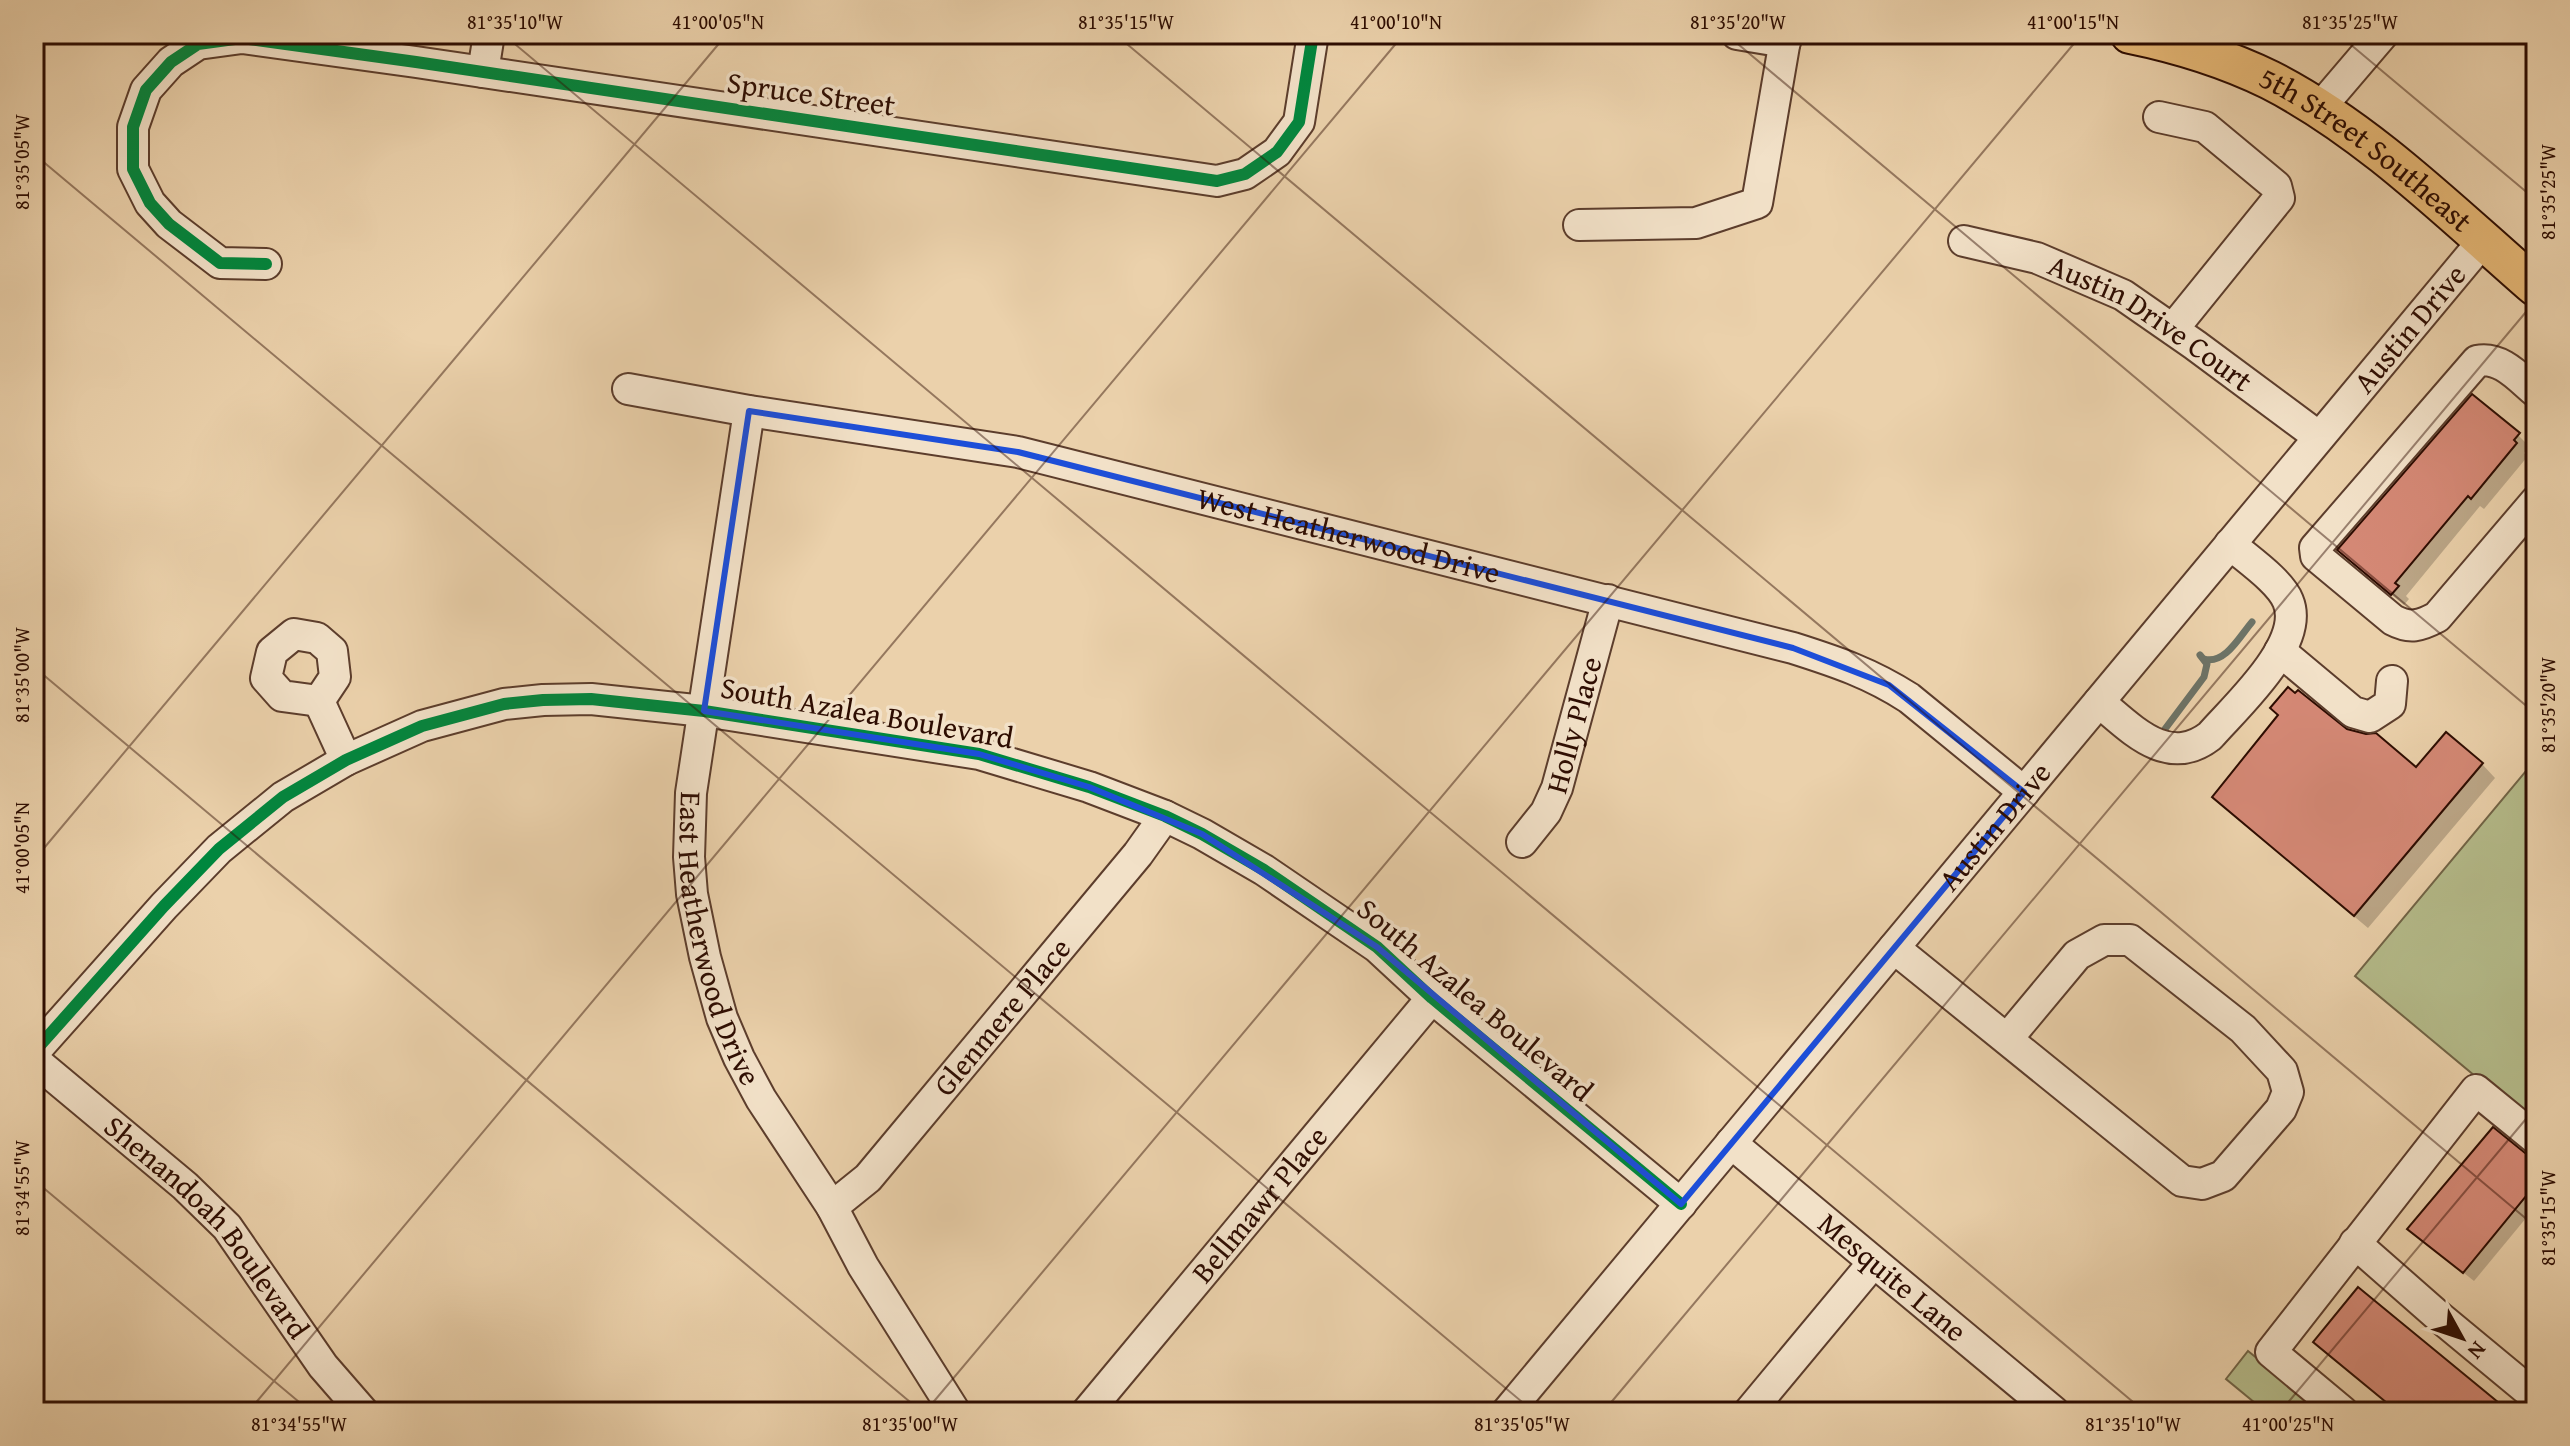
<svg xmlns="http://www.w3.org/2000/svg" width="2570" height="1446" viewBox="0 0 2570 1446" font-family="'Gentium Book Plus',serif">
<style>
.green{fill:#b5bc8b;stroke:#716446;stroke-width:2}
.shadow{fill:#0003}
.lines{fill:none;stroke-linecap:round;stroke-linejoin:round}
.stream{stroke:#6d7366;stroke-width:7}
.building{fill:#d48875;stroke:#2d0c01;stroke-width:2}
.minor-casing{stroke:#5c3d2c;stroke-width:34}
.major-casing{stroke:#2d0c01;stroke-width:42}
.minor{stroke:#f2e1c8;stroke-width:30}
.major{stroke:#e6b876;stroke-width:38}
.cycleway-casing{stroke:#f2e1c8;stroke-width:17}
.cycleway{stroke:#00873e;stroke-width:12}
.marked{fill:none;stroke:#1d4ed8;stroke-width:6;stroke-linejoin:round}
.ticks{fill:none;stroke:#2d0c01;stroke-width:2;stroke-opacity:0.45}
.labels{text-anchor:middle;stroke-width:7;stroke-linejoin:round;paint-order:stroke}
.street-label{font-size:30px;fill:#2d0c01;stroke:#f2e1c8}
.neatline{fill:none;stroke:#2d0c01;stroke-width:3}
.ticks-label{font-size:20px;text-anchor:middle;fill:#2d0c01}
</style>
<rect width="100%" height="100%" fill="#ebd1ab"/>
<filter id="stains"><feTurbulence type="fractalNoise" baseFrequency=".0025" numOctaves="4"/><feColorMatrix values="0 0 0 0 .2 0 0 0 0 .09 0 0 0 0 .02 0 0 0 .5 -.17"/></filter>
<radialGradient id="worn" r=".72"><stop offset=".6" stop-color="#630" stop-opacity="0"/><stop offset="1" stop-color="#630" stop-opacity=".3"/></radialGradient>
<g class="green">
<polygon points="2536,759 2536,1101 2523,1116 2355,976"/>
<polygon points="2248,1351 2323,1412 2266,1412 2226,1379"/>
</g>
<g class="shadow">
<polygon points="2518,435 2530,447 2524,453 2528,456 2484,509 2480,506 2406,596 2409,599 2404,605 2351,562"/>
<polygon points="2346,731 2417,770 2482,764 2495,778 2368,928 2228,811"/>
<polygon points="2536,1160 2536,1206 2474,1281 2420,1238"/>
</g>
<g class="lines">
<g class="stream">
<path d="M2204,659C2225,665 2240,636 2252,622"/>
<polyline points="2162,733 2204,677 2207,664 2200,655"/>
</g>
</g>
<g class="building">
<polygon points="2472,394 2520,433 2514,440 2517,443 2471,499 2468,496 2395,583 2399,586 2391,595 2337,550"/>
<polygon points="2288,687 2295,693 2298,690 2347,729 2366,734 2376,733 2416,767 2446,732 2483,763 2354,916 2212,797 2278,715 2270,708"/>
<polygon points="2493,1127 2525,1153 2536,1158 2536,1184 2463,1273 2407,1229"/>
<polygon points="2358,1287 2510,1412 2398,1412 2313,1342"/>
</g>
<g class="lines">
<g class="minor-casing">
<g id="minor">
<polyline points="1737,34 1785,42"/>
<polyline points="483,72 489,34"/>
<polyline points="2319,109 2383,34"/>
<polyline points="2159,117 2205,127 2276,186 2279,198 2173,329"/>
<polyline points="1579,225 1696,223 1757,203 1786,34"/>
<path id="s1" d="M1964,241L2037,258L2123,295L2195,345L2319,437"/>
<polyline points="266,264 220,263 169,224 150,203 133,169 133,127 146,90 171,62 198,44 242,38 416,62 1217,181 1245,174 1277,152 1299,122 1313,34"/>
<path id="s2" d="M628,389L749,411L1018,452L1793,648C1837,662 1870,673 1909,698L2024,792"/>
<path d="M2536,392C2519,378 2501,356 2477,361L2315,548L2316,556L2393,620C2410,629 2420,626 2437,617L2536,501"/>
<path id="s3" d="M749,411L691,793L689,857L692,894L705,957L722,1018L739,1058L761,1099L832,1207L863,1266L955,1412"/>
<polygon points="294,634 317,638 332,651 335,677 319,701 282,696 266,678 272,652"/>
<polyline points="2280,651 2353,712 2370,717 2390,704 2392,681"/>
<polyline points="319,701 346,760"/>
<path d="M2099,702C2131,728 2167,769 2210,736C2235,707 2306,644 2288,601C2280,581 2247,559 2230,544"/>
<path id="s4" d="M1522,842L1546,812L1557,788L1608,600"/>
<polyline points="1894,948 2182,1181 2202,1184 2223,1176 2281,1109 2288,1092 2282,1071 2243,1029 2130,940 2104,940 2077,955 2007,1039"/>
<polyline points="34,1052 164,906 219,849 283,797 346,760 422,726 504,704 543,700 591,699 704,711 979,754 1089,787 1165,816 1202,834 1264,870 1377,947 1432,998 1681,1204"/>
<path id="s5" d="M34,1060L185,1186L227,1227L323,1366L363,1412"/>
<path id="s6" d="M1731,1143L2054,1412"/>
<path id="s7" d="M832,1207L868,1178L1138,854L1165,816"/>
<polyline points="2355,1243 2437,1315 2536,1397"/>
<path id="s8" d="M1087,1412L1432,998"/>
<path id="s9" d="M1507,1412L2483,241"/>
<polyline points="1749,1412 1873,1263"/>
<polyline points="2343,1412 2271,1352 2476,1090 2536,1139"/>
</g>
</g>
<g class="major-casing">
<g id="major">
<path id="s10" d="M2130,34C2179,44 2225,58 2270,80C2368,130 2453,215 2536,287"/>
</g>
</g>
<use href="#minor" class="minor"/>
<use href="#major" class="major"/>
<g class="cycleway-casing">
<g id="cycleway">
<polyline points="266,264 220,263 169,224 150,203 133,169 133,127 146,90 171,62 198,44 242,38 416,62 1217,181 1245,174 1277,152 1299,122 1313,34"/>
<polyline points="34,1052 164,906 219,849 283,797 346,760 422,726 504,704 543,700 591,699 704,711 979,754 1089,787 1165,816 1202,834 1264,870 1377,947 1432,998 1681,1204"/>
</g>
</g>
<use href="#cycleway" class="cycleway"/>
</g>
<path class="marked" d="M749,411L1018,452L1793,648L1889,685L2024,792L1681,1204L1377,947L1202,834L1089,787L979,754L704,711Z"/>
<path class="ticks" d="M503,34L2145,1412M1115,34L2536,1227M1726,34L2536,714M2338,34L2536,200M34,52L49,34M34,154L1534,1412M34,667L922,1412M34,860L727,34M34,1180L311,1412M248,1412L1404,34M925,1412L2082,34M1603,1412L2536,300M2280,1412L2536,1107"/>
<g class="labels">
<g class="street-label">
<text transform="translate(811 94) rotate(8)" y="10">Spruce Street</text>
<text dy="10" stroke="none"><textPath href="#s10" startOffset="266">5th Street Southeast</textPath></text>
<text dy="10" stroke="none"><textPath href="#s1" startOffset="206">Austin Drive Court</textPath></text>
<text dy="10" stroke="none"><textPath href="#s9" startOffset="1410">Austin Drive</textPath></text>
<text dy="10" stroke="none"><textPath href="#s2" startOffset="736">West Heatherwood Drive</textPath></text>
<text transform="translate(867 713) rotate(10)" y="10">South Azalea Boulevard</text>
<text dy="10" stroke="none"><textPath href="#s4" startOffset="130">Holly Place</textPath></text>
<text dy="10" stroke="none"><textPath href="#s9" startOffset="762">Austin Drive</textPath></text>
<text dy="10" stroke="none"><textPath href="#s3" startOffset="536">East Heatherwood Drive</textPath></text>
<text transform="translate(1475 1000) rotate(40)" y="10">South Azalea Boulevard</text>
<text dy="10" stroke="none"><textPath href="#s7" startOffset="256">Glenmere Place</textPath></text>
<text dy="10" stroke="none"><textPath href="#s8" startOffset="270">Bellmawr Place</textPath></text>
<text dy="10" stroke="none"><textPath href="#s5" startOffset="242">Shenandoah Boulevard</textPath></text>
<text dy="10" stroke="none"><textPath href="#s6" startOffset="210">Mesquite Lane</textPath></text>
</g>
</g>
<rect width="2570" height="1446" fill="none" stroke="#ebd1ab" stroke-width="88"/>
<g transform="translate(2462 1338) rotate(130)" stroke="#f2e1c8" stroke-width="6" paint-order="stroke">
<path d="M0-6L14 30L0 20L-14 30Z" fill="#2d0c01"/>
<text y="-12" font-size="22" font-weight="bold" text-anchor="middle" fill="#2d0c01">N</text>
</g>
<rect x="44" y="44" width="2482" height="1358" class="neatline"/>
<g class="ticks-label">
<text x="515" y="29">81°35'10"W</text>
<text x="718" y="29">41°00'05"N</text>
<text x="1126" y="29">81°35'15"W</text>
<text x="1396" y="29">41°00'10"N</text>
<text x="1738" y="29">81°35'20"W</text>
<text x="2073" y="29">41°00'15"N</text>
<text x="2350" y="29">81°35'25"W</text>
<text transform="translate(22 162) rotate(-90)" y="7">81°35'05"W</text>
<text transform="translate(2548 192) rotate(-90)" y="7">81°35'25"W</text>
<text transform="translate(22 675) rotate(-90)" y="7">81°35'00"W</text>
<text transform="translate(2548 705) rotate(-90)" y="7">81°35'20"W</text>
<text transform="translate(22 848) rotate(-90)" y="7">41°00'05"N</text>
<text transform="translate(22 1188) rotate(-90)" y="7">81°34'55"W</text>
<text transform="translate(2548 1218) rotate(-90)" y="7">81°35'15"W</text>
<text x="299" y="1431">81°34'55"W</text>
<text x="910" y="1431">81°35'00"W</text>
<text x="1522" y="1431">81°35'05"W</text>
<text x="2133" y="1431">81°35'10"W</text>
<text x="2288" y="1431">41°00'25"N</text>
</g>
<rect width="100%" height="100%" filter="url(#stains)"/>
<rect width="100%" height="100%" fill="url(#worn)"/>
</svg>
